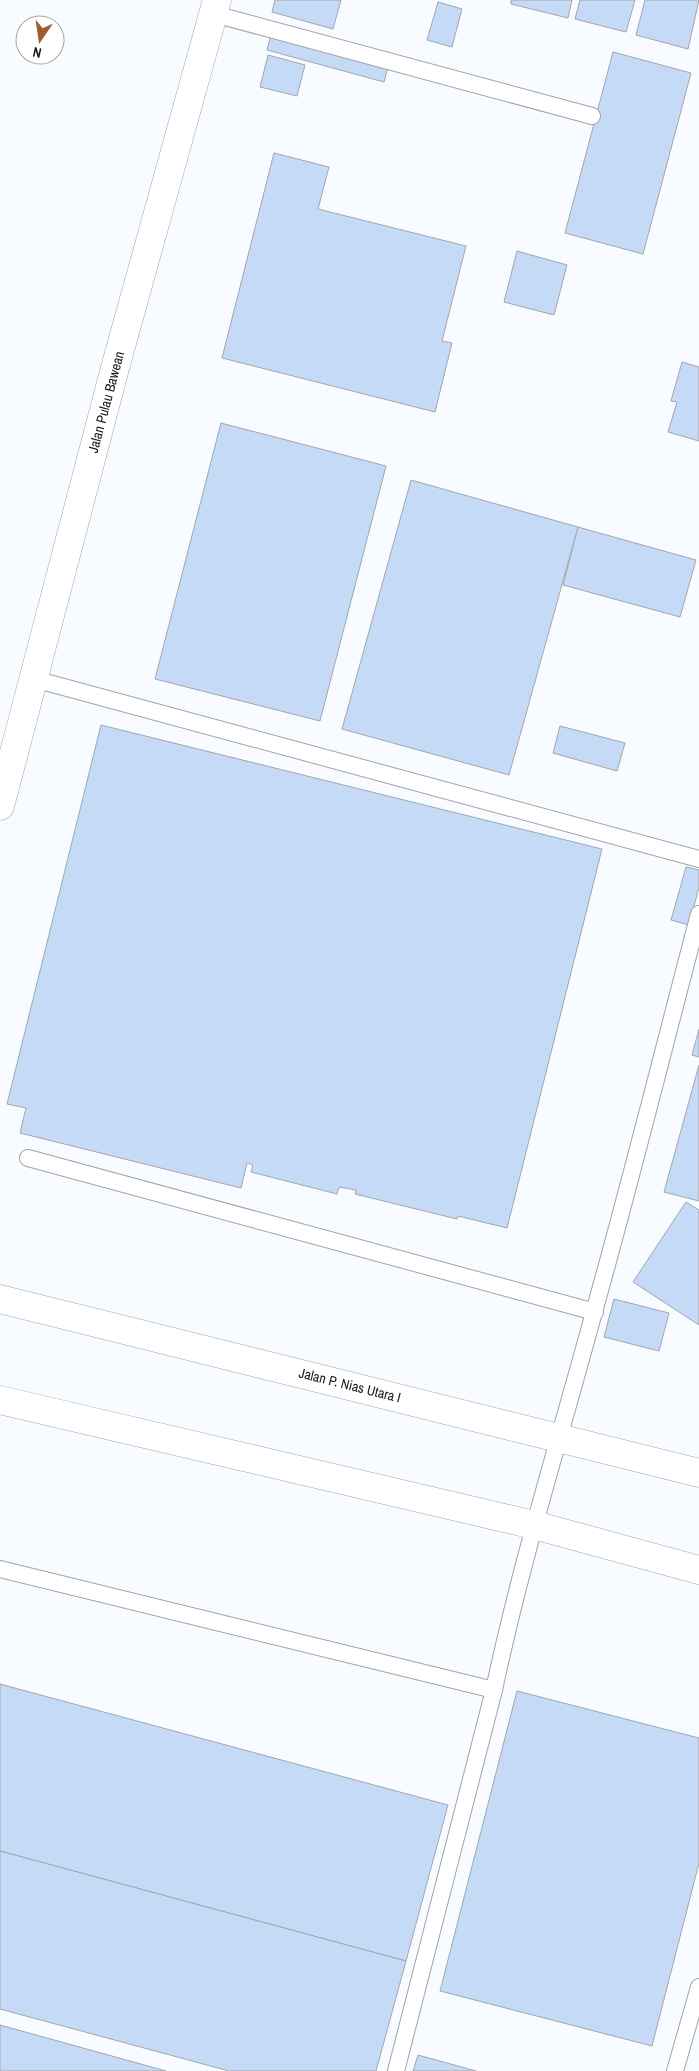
<svg xmlns="http://www.w3.org/2000/svg" width="699" height="2071" viewBox="0 0 699 2071" font-family="'Archivo Narrow',sans-serif">
<style>
.building{fill:#c5daf6;stroke:#a3a6ab}
.lines{fill:none;stroke-linecap:round;stroke-linejoin:round}
.lane-casing{stroke:#a0a3a8;stroke-width:18}
.street-casing{stroke:#a0a3a8;stroke-width:29}
.lane{stroke:#fff;stroke-width:16}
.street{stroke:#fff;stroke-width:28}
.labels{text-anchor:middle;stroke-width:4.5;stroke-linejoin:round;paint-order:stroke}
.street-label{font-size:14px;fill:#18191b;stroke:#fff}
</style>
<rect width="100%" height="100%" fill="#f8fbff"/>
<g class="building">
<polygon points="275,0 341,0 333,29 272,12"/>
<polygon points="511,0 572,0 568,18 511,4"/>
<polygon points="580,0 635,0 626,32 575,19"/>
<polygon points="645,0 699,0 688,49 636,35"/>
<polygon points="438,2 462,9 452,47 427,40"/>
<polygon points="271,35 388,67 384,82 267,50"/>
<polygon points="613,52 691,73 643,254 565,233"/>
<polygon points="268,55 305,65 297,96 260,87"/>
<polygon points="274,153 329,167 318,209 466,246 442,341 452,343 435,412 222,358"/>
<polygon points="517,251 567,265 554,315 504,302"/>
<polygon points="682,362 699,367 699,441 668,432 677,402 671,401"/>
<polygon points="221,423 386,466 320,721 155,679"/>
<polygon points="411,480 578,527 509,775 342,729"/>
<polygon points="578,527 696,560 680,617 563,585"/>
<polygon points="101,725 602,849 507,1228 458,1216 457,1219 355,1194 356,1190 339,1187 337,1194 251,1172 253,1165 247,1163 241,1188 20,1133 26,1108 7,1104"/>
<polygon points="560,726 625,743 617,771 553,753"/>
<polygon points="686,867 699,870 699,887 689,925 671,920"/>
<polygon points="699,1029 699,1057 692,1055"/>
<polygon points="699,1065 699,1201 664,1192"/>
<polygon points="686,1202 699,1210 699,1325 633,1282"/>
<polygon points="614,1299 669,1313 659,1351 604,1337"/>
<polygon points="0,1684 448,1805 406,1961 0,1851"/>
<polygon points="517,1691 699,1738 699,1863 652,2046 440,1991"/>
<polygon points="0,1851 406,1961 376,2071 229,2071 0,2009"/>
<polygon points="0,2025 166,2071 0,2071"/>
<polygon points="418,2055 476,2071 413,2071"/>
</g>
<g class="lines">
<g class="lane-casing">
<g id="lane">
<polyline points="214,14 592,116"/>
<polyline points="34,679 699,859"/>
<polyline points="28,1158 595,1312"/>
<path d="M0,1569L494,1690C521,1562 560,1438 594,1312C631,1180 664,1047 699,914"/>
<polyline points="396,2071 494,1690"/>
<polyline points="675,2071 699,1987"/>
</g>
</g>
<g class="street-casing">
<g id="street">
<polyline points="0,806 115,368 217,0"/>
<polyline points="0,1299 699,1473"/>
<polyline points="0,1400 534,1525 699,1570"/>
</g>
</g>
<use href="#lane" class="lane"/>
<use href="#street" class="street"/>
</g>
<g class="labels">
<g class="street-label">
<text transform="translate(106 402) rotate(-75)" y="5">Jalan Pulau Bawean</text>
<text transform="translate(350 1385) rotate(14)" y="5">Jalan P. Nias Utara I</text>
</g>
</g>
<g transform="translate(40 40) rotate(193)"><circle r="24" fill="#ffffff" stroke="#a3a3a4"/>
<path d="M0-4L9 19L0 12L-9 19Z" fill="#a05b2e"/>
<text y="-8" font-size="14" font-weight="bold" text-anchor="middle" fill="#18191b">N</text>
</g>
</svg>
